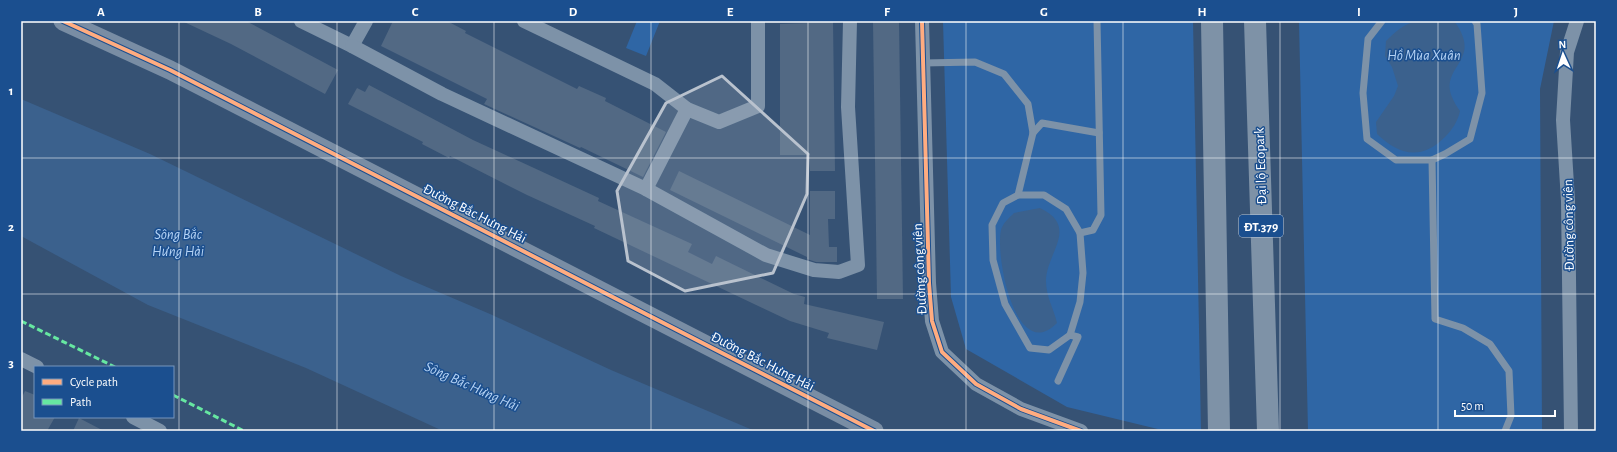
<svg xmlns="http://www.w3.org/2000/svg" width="1617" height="452" viewBox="0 0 1617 452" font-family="'Alegreya Sans',sans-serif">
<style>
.green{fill:#2f66a5}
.water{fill:#3b618d}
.building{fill:#526984}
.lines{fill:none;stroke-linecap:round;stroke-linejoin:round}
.lane{stroke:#7d92a8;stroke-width:7}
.street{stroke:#7d92a8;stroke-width:14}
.secondary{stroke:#798da4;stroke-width:19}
.highway{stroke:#7e92a7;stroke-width:22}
.quiet{stroke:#66e7a1;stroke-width:3;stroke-dasharray:6 3;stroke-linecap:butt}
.cycleway-casing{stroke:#1b4f8f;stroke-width:6}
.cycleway{stroke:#ffac80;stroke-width:4}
.marked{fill:#b9c2ce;fill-opacity:0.2;stroke:#b9c2ce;stroke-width:3;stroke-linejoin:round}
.grid{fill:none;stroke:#fff;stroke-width:1;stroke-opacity:0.55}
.labels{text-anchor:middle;stroke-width:3;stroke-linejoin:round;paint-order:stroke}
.shield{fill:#1b4f8f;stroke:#bbcadd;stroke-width:1}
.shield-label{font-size:13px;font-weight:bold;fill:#fff}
.street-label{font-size:14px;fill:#fff;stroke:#1b4f8f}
.water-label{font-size:15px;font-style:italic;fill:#b5d3f5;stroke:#1b4f8f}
.neatline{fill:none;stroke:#fff;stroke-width:1.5}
.grid-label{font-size:13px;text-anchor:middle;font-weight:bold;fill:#fff}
</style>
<rect width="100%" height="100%" fill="#365274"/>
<g class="green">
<polygon points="637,21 660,21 646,56 626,48"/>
<polygon points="943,21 1193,21 1201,431 1166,431 1067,407 966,349 951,297"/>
<polygon points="1299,21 1554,21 1540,89 1542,431 1308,431"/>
</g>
<g class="water">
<path d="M1416,21L1455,22C1483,62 1440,65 1452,97C1454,102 1457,107 1460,111C1458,121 1452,130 1445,137C1421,161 1399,155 1377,134L1376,122L1394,96L1398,86L1392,67L1385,56L1386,41C1395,32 1404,24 1416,21Z"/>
<polygon points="21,99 150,154 401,276 490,314 611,370 755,431 443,431 306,368 148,305 21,236"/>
<path d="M1040,208C1080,227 1046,253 1046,281C1046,297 1054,309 1057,323C1016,365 995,257 1001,230C1003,223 1009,218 1014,213Z"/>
</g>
<g class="building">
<polygon points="182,21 246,21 338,70 325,94 231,44"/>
<polygon points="393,21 447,21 466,31 465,33 577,89 579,86 606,98 605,101 666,132 643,177 581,147 580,148 484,104 487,99 381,46"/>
<polygon points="809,21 833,21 835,171 810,171 810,155 780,155 780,24 809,23"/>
<polygon points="873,21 899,21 903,299 877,299"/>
<polygon points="369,85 473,140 599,198 598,201 692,244 688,252 712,264 716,256 794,294 805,297 804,304 884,322 877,350 827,338 829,333 790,321 594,228 595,226 527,195 450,156 449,158 422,144 423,142 348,104 357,88 365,92"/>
<polygon points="679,171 810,235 810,191 835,191 835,219 828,219 829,247 837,247 837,262 816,262 807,259 807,257 670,190"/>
<polygon points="25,391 35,395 35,417 55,417 47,431 28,431 21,428 21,399"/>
<polygon points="79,418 104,431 73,431"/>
</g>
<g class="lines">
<g class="lane">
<polyline points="1382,21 1368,39 1363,93 1367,139 1396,160 1432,160 1445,154 1470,139 1482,93 1477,24 1475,21"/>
<polyline points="923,63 975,62 1004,74 1028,104 1033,133 1018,195 1003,203 992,225 993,260 1005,304 1030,348 1049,350 1070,335 1078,337 1058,381"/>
<polyline points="1033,133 1042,123 1099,133"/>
<polyline points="1432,160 1435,319 1463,328 1490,344 1509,371 1511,416 1505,431"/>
<polyline points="1018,195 1044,195 1066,209 1080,233 1093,230 1101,215 1097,21"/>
<polyline points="1070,335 1080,302 1083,273 1080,233"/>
</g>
<g class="street">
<polyline points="301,21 352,46 366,21"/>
<polyline points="524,21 655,84 687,109 719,122 758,106 758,21"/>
<polyline points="922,21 929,283 932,321 942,352 976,384 1021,409 1081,431"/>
<polyline points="352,46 442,94 646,189 687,109"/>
<polyline points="646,189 766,255 814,270 839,272 858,265 848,107 850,21"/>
<polyline points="21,359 37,367"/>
<polyline points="133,417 160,431"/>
<polyline points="1571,431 1568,201 1563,120 1567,52 1577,21"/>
</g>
<polyline class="secondary" points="63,21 170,70 874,431"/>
<g class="highway">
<polyline points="1212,21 1219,431"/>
<polyline points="1255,21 1268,431"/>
</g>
<g class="quiet">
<polyline points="21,321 115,367"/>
<polyline points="173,395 244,431"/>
</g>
<g class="cycleway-casing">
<g id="cycleway">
<polyline points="63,21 170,70 874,431"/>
<polyline points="922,21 929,283 932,321 942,352 976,384 1021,409 1081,431"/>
</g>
</g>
<use href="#cycleway" class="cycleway"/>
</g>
<path class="marked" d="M722,76L808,154L807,194L773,273L685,291L628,261L617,191L666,103Z"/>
<path class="grid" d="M179,21V431M337,21V431M494,21V431M651,21V431M808,21V431M966,21V431M1123,21V431M1280,21V431M1438,21V431M21,158H1596M21,294H1596"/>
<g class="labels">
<rect class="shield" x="1239" y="215" width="44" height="22" rx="3"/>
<g class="shield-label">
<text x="1261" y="231">ĐT.379</text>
</g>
<g class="street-label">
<text transform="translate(1260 166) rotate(-92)" y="5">Đại lộ Ecopark</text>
<text transform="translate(475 213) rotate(27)" y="5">Đường Bắc Hưng Hải</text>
<text transform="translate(1568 225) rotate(-91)" y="5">Đường công viên</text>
<text transform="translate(919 269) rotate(-93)" y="5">Đường công viên</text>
<text transform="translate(763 361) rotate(27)" y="5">Đường Bắc Hưng Hải</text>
</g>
<g class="water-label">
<text x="1424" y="60">Hồ Mùa Xuân</text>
<text x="178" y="239">Sông Bắc<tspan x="178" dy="17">Hưng Hải</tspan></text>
<text transform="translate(472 386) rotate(24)" y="5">Sông Bắc Hưng Hải</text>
</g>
</g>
<rect width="1617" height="452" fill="none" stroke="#1b4f8f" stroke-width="44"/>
<rect x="34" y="366" width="140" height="52" fill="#1b4f8f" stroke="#7695bc"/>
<rect x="42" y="379" width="20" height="6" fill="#ffac80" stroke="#7695bc"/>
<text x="70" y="386" font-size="12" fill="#ffffff">Cycle path</text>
<rect x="42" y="399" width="20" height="6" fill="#66e7a1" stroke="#7695bc"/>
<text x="70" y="406" font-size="12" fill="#ffffff">Path</text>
<g transform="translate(1563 54) rotate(357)" stroke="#1b4f8f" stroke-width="3" paint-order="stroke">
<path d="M0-3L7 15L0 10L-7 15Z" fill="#ffffff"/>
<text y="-6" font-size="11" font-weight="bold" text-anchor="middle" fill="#ffffff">N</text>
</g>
<path d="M1455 410v6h100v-6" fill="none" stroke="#ffffff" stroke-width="2"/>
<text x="1461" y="410" font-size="12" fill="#ffffff" stroke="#1b4f8f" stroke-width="3" paint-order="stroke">50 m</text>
<rect x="22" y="22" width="1573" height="408" class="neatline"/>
<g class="grid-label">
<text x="101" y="16">A</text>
<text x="258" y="16">B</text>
<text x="415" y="16">C</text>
<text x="573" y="16">D</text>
<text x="730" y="16">E</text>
<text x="887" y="16">F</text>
<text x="1044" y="16">G</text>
<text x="1202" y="16">H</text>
<text x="1359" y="16">I</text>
<text x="1516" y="16">J</text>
<text x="11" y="95">1</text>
<text x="11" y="231">2</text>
<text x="11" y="367">3</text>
</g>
</svg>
